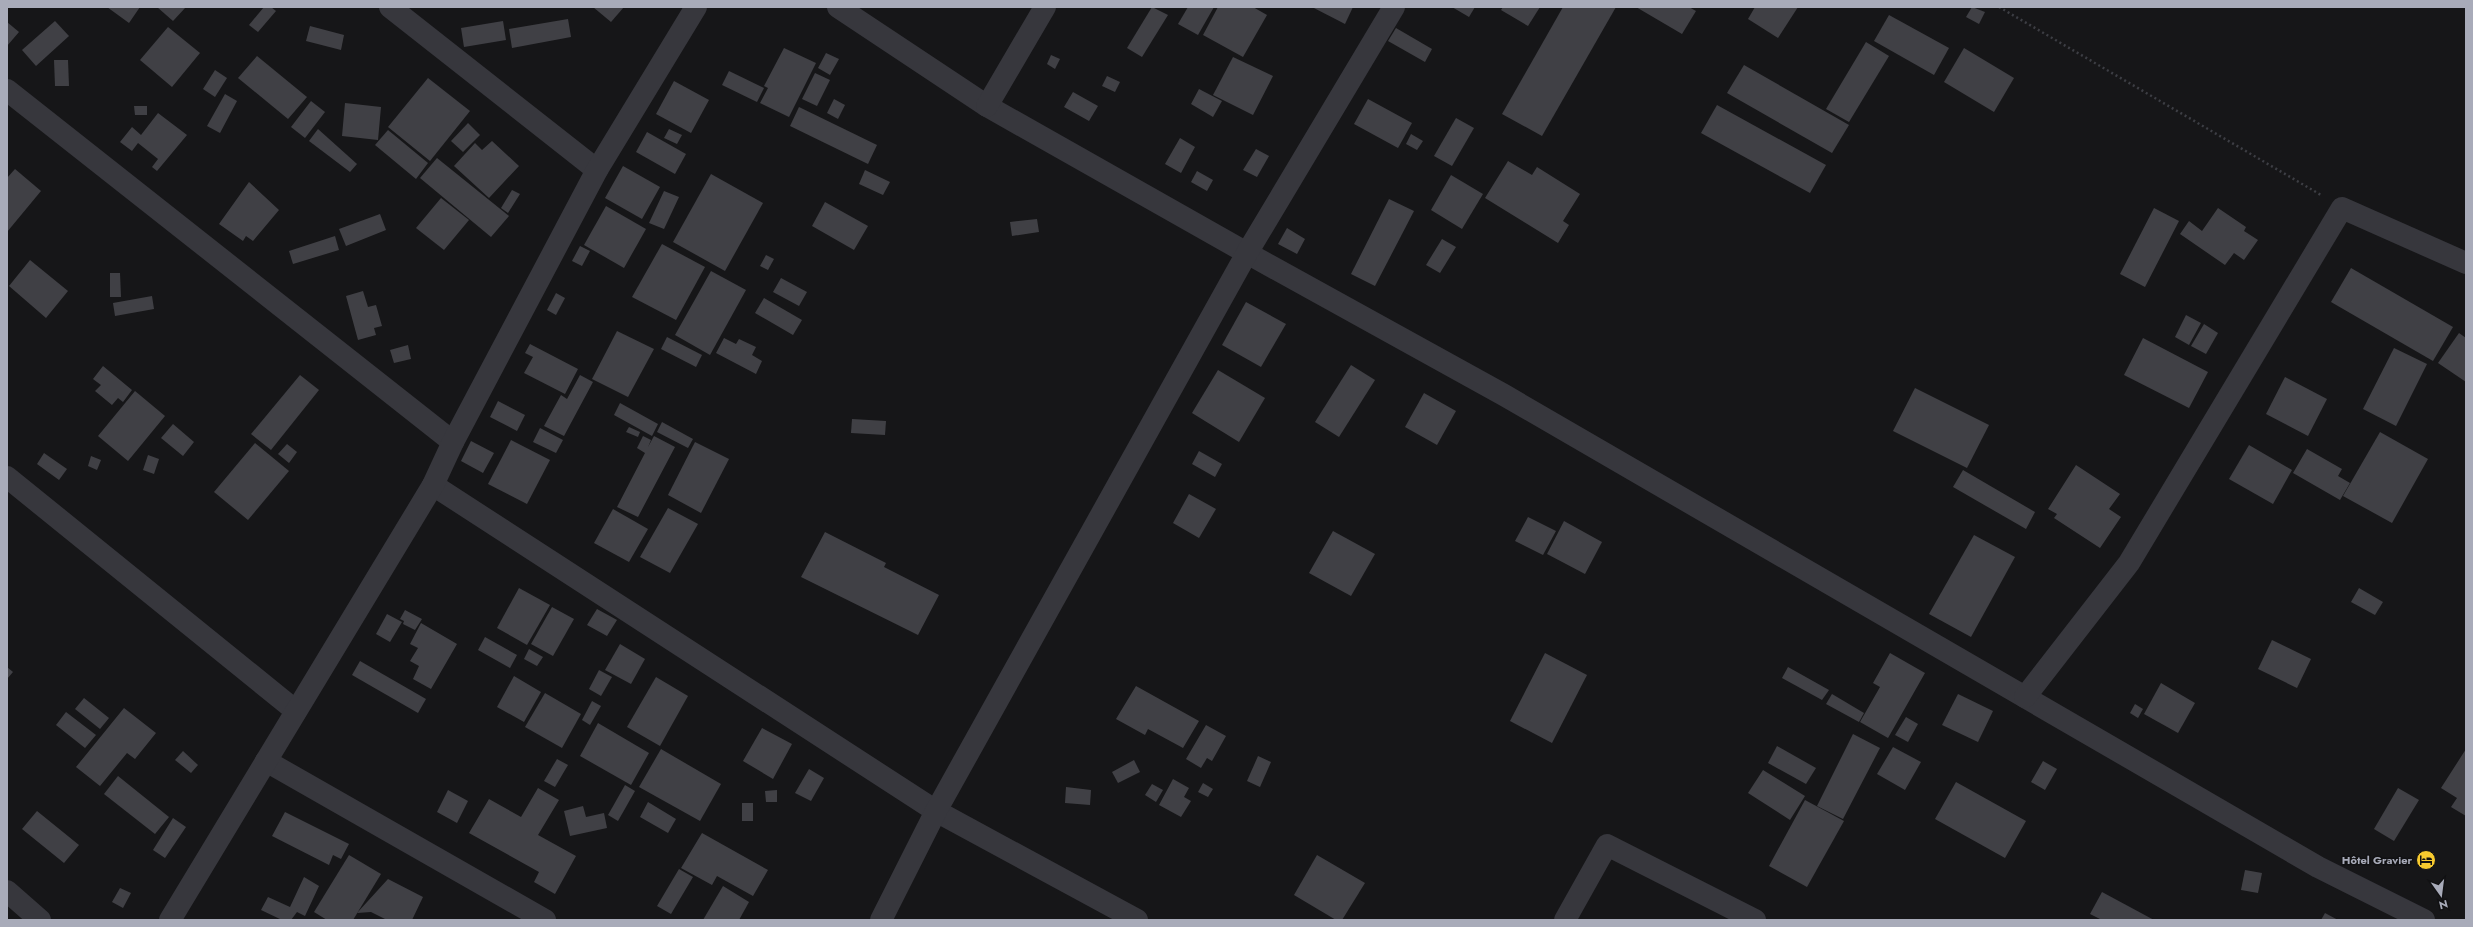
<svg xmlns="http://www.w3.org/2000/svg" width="2473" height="927" viewBox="0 0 2473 927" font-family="Jost,sans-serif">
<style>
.building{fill:#404045}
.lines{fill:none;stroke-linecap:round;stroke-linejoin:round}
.path{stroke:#3d3e44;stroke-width:2.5;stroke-dasharray:2 3;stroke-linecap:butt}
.minor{stroke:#37373d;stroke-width:22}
.labels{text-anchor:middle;stroke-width:3;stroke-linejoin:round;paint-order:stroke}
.poi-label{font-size:11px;font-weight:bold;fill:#a8abb9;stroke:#111113;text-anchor:end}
</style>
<rect width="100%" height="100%" fill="#161618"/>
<g class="building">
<polygon points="107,7 140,7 129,23"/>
<polygon points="157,7 186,7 173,21"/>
<polygon points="264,7 271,7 276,11 258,32 249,25"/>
<polygon points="593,7 624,7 611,22"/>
<polygon points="1152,7 1168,15 1142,57 1127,48"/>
<polygon points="1188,7 1214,7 1198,35 1178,24"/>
<polygon points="1218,7 1253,7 1267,15 1243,57 1203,35"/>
<polygon points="1312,7 1353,7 1345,24"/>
<polygon points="1452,7 1475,7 1469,17"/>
<polygon points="1503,7 1540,7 1528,26 1501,10"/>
<polygon points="1563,7 1616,7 1542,136 1502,114"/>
<polygon points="1636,7 1689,7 1696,11 1682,34"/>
<polygon points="1755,7 1798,7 1778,38 1748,19"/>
<polygon points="1972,7 1985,12 1979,24 1966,17"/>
<polygon points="1889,15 1949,48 1934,75 1874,41"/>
<polygon points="568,19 571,37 512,48 509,29"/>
<polygon points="55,21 69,36 36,66 22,50"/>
<polygon points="503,21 506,40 464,47 461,28"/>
<polygon points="7,22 19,32 7,46"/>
<polygon points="310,26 344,35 341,50 306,41"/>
<polygon points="168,27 200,53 172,87 140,60"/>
<polygon points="1396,28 1432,49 1425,62 1388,41"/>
<polygon points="1866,42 1889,56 1849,122 1826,109"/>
<polygon points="784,48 816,63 789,117 760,103 768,88 764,86"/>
<polygon points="1964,48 2014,78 1994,112 1944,82"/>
<polygon points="826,53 839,59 830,75 818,68"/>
<polygon points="1051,55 1060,59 1055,69 1047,64"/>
<polygon points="257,56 307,97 288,119 238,78"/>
<polygon points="1233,57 1273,76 1253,115 1213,95"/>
<polygon points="54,60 68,60 69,86 55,86"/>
<polygon points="1744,65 1849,125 1832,153 1727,93"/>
<polygon points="215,70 227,78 215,97 203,89"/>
<polygon points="729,71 764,88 757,102 722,85"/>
<polygon points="815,73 830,80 817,106 802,99"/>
<polygon points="1107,76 1120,82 1115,92 1102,86"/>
<polygon points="428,78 470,111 430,161 388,127"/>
<polygon points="674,81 709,100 691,133 656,114"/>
<polygon points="1199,89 1222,101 1213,117 1191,104"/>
<polygon points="1073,92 1098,106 1089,121 1064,107"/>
<polygon points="225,94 237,101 220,133 207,126"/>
<polygon points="834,99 845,105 838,119 827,113"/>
<polygon points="1368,99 1412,123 1398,148 1354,124"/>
<polygon points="311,101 325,112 305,138 291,127"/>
<polygon points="345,103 381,107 378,140 342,136"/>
<polygon points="1717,105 1826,165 1810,193 1701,133"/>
<polygon points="134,106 147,106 147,115 135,115"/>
<polygon points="799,107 877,145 868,164 790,126"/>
<polygon points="158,113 187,135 157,171 152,167 158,159 138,143 132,151 120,142 132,127 141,135"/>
<polygon points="1456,118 1474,128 1452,166 1434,156"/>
<polygon points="468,123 480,135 463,152 451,141"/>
<polygon points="318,129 357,164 350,172 309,141"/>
<polygon points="669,129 682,135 677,144 664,138"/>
<polygon points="388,130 428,163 416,179 375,145"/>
<polygon points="647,132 686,154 675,174 636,152"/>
<polygon points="1411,134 1423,141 1417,150 1406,144"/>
<polygon points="1180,138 1195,147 1181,173 1165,164"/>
<polygon points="492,141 519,166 489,198 454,166 475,143 482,150"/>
<polygon points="1256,149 1269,156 1257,177 1243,170"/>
<polygon points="437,158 509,216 491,237 420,178"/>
<polygon points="1508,161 1532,175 1537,167 1580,194 1563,221 1569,225 1558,243 1485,198"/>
<polygon points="623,166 660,187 642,219 605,198"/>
<polygon points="15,169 41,191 7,232 7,178"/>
<polygon points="865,170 890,182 883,195 859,184"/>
<polygon points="1197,171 1213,180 1207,191 1191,182"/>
<polygon points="711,174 763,203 725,271 673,242"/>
<polygon points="1451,175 1483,194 1462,229 1431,210"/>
<polygon points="249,182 279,210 253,241 246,236 243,241 219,224"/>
<polygon points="512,190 520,194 508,213 501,208"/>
<polygon points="664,191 679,197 664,229 649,223"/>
<polygon points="441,198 469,220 444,250 416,228"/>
<polygon points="1389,199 1414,211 1375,286 1351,274"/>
<polygon points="825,202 868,226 854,250 812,226"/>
<polygon points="606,206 646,229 624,268 584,245"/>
<polygon points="2154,208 2179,221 2145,287 2120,274"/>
<polygon points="2218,208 2246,227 2244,231 2258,240 2244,260 2234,253 2225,265 2180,234 2189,221 2202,231"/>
<polygon points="380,214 386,230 346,246 339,229"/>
<polygon points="1037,219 1039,232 1012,236 1010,222"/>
<polygon points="1287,228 1305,239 1297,254 1278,244"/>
<polygon points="335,236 339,250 293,264 289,251"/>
<polygon points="1442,239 1456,247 1440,273 1426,265"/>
<polygon points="662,244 705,267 676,320 632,297"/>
<polygon points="580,246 590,251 582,266 572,261"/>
<polygon points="766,255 774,259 768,270 760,266"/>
<polygon points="30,260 68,291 46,318 9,286"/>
<polygon points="2351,268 2453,327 2433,361 2331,302"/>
<polygon points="711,271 746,290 710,355 675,335"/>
<polygon points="110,273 120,273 121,297 110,297"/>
<polygon points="781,278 807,292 799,306 773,292"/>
<polygon points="363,291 368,307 376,305 382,326 374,328 376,335 358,340 346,296"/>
<polygon points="556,293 565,298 556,315 547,310"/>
<polygon points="152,296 154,309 115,316 113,303"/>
<polygon points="764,298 802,320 793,335 755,313"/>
<polygon points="1246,302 1286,324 1261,367 1222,345"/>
<polygon points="2186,315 2201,323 2189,345 2175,337"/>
<polygon points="2204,324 2218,333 2206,354 2191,346"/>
<polygon points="617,331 654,349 628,397 592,379"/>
<polygon points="2459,333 2466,338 2466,382 2438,363"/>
<polygon points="667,337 702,355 696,367 661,349"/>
<polygon points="724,338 736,344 739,339 756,347 752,355 762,361 756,374 716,353"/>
<polygon points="2143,338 2208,372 2189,408 2124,375"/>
<polygon points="530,344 578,369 565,394 524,373 533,357 525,353"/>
<polygon points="408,345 411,359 394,363 390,350"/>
<polygon points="2394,348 2427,364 2396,426 2363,409"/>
<polygon points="1351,365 1375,380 1339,437 1315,422"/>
<polygon points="103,366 132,390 123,402 118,398 112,405 95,391 101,385 93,379"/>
<polygon points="1218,370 1265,398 1239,442 1192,413"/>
<polygon points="300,375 319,390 271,450 251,434"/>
<polygon points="580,375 593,382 564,436 544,426 561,395 567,399"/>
<polygon points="2285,377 2327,399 2308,436 2266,414"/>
<polygon points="1915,388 1989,425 1967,468 1893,431"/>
<polygon points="135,391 165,416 128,461 98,436"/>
<polygon points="1424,393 1456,411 1437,445 1405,427"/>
<polygon points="498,401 525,415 517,431 490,417"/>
<polygon points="620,403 658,424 652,436 614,415"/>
<polygon points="852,419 886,421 885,435 851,433"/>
<polygon points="662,422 693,439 688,448 657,432"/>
<polygon points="173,424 194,442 183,456 161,438"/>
<polygon points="629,427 640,432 638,437 626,432"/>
<polygon points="540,428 563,440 556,453 533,442"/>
<polygon points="2380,432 2428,459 2392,523 2343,496"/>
<polygon points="643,436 651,440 648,447 654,436 675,447 638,517 617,507 645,453 637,448"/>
<polygon points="511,440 550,460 527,504 488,484"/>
<polygon points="471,441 494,453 483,473 461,461"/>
<polygon points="695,442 729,459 701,513 668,495"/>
<polygon points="255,443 289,471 248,520 214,492"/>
<polygon points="287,444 297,452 289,463 278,454"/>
<polygon points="2249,445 2292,470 2273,504 2229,479"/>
<polygon points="2307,449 2342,469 2338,476 2350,483 2340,500 2293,473"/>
<polygon points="1199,451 1222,464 1215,477 1192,464"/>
<polygon points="44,453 67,469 59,480 37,464"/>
<polygon points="148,455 159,459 154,474 143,470"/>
<polygon points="91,456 101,460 97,470 88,466"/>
<polygon points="2076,465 2120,494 2109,509 2121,517 2100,548 2054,518 2057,514 2048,509"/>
<polygon points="1963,470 2035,512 2026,529 1953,487"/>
<polygon points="1189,494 1216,509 1199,538 1173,523"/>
<polygon points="668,508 698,524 670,573 640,557"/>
<polygon points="613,509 648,529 629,562 594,543"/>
<polygon points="1528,517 1556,531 1543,555 1515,541"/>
<polygon points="1564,521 1602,542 1585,574 1547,554"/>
<polygon points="1333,531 1375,554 1351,596 1309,573"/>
<polygon points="825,532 886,563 884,567 939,595 918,635 801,577"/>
<polygon points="1974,535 2015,557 1971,637 1929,614"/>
<polygon points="519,588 550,605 527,645 497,628"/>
<polygon points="2359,588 2383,602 2375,615 2351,602"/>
<polygon points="552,607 574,619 553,656 531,644"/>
<polygon points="597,609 617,620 607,636 587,625"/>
<polygon points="405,610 422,619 415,630 403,624 404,621 400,619"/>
<polygon points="387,614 402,622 390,642 376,634"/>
<polygon points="421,623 457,644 431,689 413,679 419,666 410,661 418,648 410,644"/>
<polygon points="485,637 517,655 510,668 478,650"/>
<polygon points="2272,640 2311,659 2297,688 2258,669"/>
<polygon points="620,644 645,659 631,684 605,670"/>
<polygon points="529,649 543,657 537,666 524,659"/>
<polygon points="1545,653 1587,675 1552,743 1510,721"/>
<polygon points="1890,653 1925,673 1888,738 1860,722 1880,687 1873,683"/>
<polygon points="360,661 426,699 418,713 352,675"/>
<polygon points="7,667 13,672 7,679"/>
<polygon points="1788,667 1829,690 1822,700 1782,678"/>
<polygon points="599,670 612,677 601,696 589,689"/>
<polygon points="514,676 541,692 524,722 497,707"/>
<polygon points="656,677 688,696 660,746 627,727"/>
<polygon points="2161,683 2195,703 2178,733 2144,714"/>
<polygon points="1136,686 1199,721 1183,748 1148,729 1145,735 1116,719"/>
<polygon points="545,693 581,714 562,748 525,727"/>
<polygon points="1832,694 1864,713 1859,722 1826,704"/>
<polygon points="1958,694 1993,711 1978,742 1942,725"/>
<polygon points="84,698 109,718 100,729 75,709"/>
<polygon points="592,701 601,706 590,725 582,720"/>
<polygon points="2135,704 2143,709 2138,718 2130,713"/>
<polygon points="124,708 156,733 135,759 127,753 100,786 76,767"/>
<polygon points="66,712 96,735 85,748 56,725"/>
<polygon points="1906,717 1918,724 1908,742 1895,735"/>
<polygon points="598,723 649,753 631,785 580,756"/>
<polygon points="1206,725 1226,736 1212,761 1207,758 1201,768 1186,759"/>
<polygon points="762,728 792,744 773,779 743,761"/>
<polygon points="1853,734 1880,748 1843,819 1817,806"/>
<polygon points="1777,746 1816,768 1806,784 1768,763"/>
<polygon points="1893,747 1921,762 1905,790 1877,774"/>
<polygon points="661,749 721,784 700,821 639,787"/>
<polygon points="2466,749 2466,816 2451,807 2457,798 2441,788"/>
<polygon points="183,751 198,765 191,773 175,760"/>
<polygon points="1258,756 1271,762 1260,787 1247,781"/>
<polygon points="557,759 568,765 555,787 544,781"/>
<polygon points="1134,760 1140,772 1118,783 1112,772"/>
<polygon points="2043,761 2057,769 2045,790 2031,782"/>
<polygon points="809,769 824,778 811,801 795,793"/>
<polygon points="1763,770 1805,796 1790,820 1748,793"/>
<polygon points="118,776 169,817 155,834 104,794"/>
<polygon points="1173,779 1189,788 1184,797 1191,801 1181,817 1159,805"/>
<polygon points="1956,782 2026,821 2005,858 1935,819"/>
<polygon points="1203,783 1213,789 1208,797 1198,792"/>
<polygon points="1152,784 1163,790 1156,802 1145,795"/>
<polygon points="625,785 635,791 618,821 608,815"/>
<polygon points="1066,787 1091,790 1090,805 1065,803"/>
<polygon points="538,788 559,800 538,835 576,856 555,894 534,882 539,872 469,833 489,799 521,817"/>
<polygon points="2398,788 2419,800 2394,841 2374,829"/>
<polygon points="448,790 468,801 457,823 437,812"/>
<polygon points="777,790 777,802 766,802 765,791"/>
<polygon points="1805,800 1844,821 1807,887 1769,866"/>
<polygon points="648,802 676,819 668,833 640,817"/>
<rect x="742" y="803" width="11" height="18"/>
<polygon points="583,806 586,817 604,813 607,828 570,836 564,811"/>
<polygon points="37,811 79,845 64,863 22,829"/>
<polygon points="285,812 349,844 341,859 333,855 329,865 272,836"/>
<polygon points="173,818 186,827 165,858 153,850"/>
<polygon points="702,833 768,870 753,896 717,876 712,885 681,868"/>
<polygon points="349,855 381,874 353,920 327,920 314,912"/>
<polygon points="1317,855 1365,883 1342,920 1336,920 1294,895"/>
<polygon points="679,869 693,877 671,914 657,906"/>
<polygon points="2245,870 2262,873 2258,893 2241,890"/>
<polygon points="304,877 319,886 305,916 297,912 291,920 282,920 261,910 268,897 290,907"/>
<polygon points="388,879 423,897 412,920 387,920 371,912 357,913"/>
<polygon points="723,886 749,902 739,920 703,920"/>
<polygon points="120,888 131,893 123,908 112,902"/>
<polygon points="2102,892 2154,920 2102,920 2090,914"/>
<polygon points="2325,913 2338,920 2321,920"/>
</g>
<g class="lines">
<polyline class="path" points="1999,7 2321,195"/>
<g class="minor">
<polyline points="390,7 597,170"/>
<polyline points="838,7 987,106 1247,253 1504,395 2318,867 2424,920"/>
<polyline points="7,90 453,442"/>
<polyline points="987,106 1045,7"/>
<polyline points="7,477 296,711"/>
<polyline points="433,485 936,811 1137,920"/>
<polyline points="2025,697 2129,563 2342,208 2466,263"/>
<polyline points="266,761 545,920"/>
<polyline points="7,891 40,920"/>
<polyline points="170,920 433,485 453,442 597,170 696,7"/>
<polyline points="881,920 936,811 1247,253 1394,7"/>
<polyline points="1565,920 1607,845 1755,920"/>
</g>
</g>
<defs>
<g id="hotel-disc" transform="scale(1)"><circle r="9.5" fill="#f7ca2f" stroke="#111113"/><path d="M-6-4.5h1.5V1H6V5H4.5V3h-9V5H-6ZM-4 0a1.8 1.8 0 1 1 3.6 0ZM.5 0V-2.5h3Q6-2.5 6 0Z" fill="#111"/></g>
</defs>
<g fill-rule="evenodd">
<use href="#hotel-disc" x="2426" y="860"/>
</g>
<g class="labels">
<g class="poi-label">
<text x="2412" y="864">Hôtel Gravier</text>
</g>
</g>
<rect width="2473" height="927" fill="none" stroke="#a8abb9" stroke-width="16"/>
<g transform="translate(2441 895) rotate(166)" stroke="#111113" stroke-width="3" paint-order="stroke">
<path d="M0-3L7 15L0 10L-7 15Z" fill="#a8abb9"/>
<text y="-6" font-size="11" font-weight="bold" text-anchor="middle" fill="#a8abb9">N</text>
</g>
</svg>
